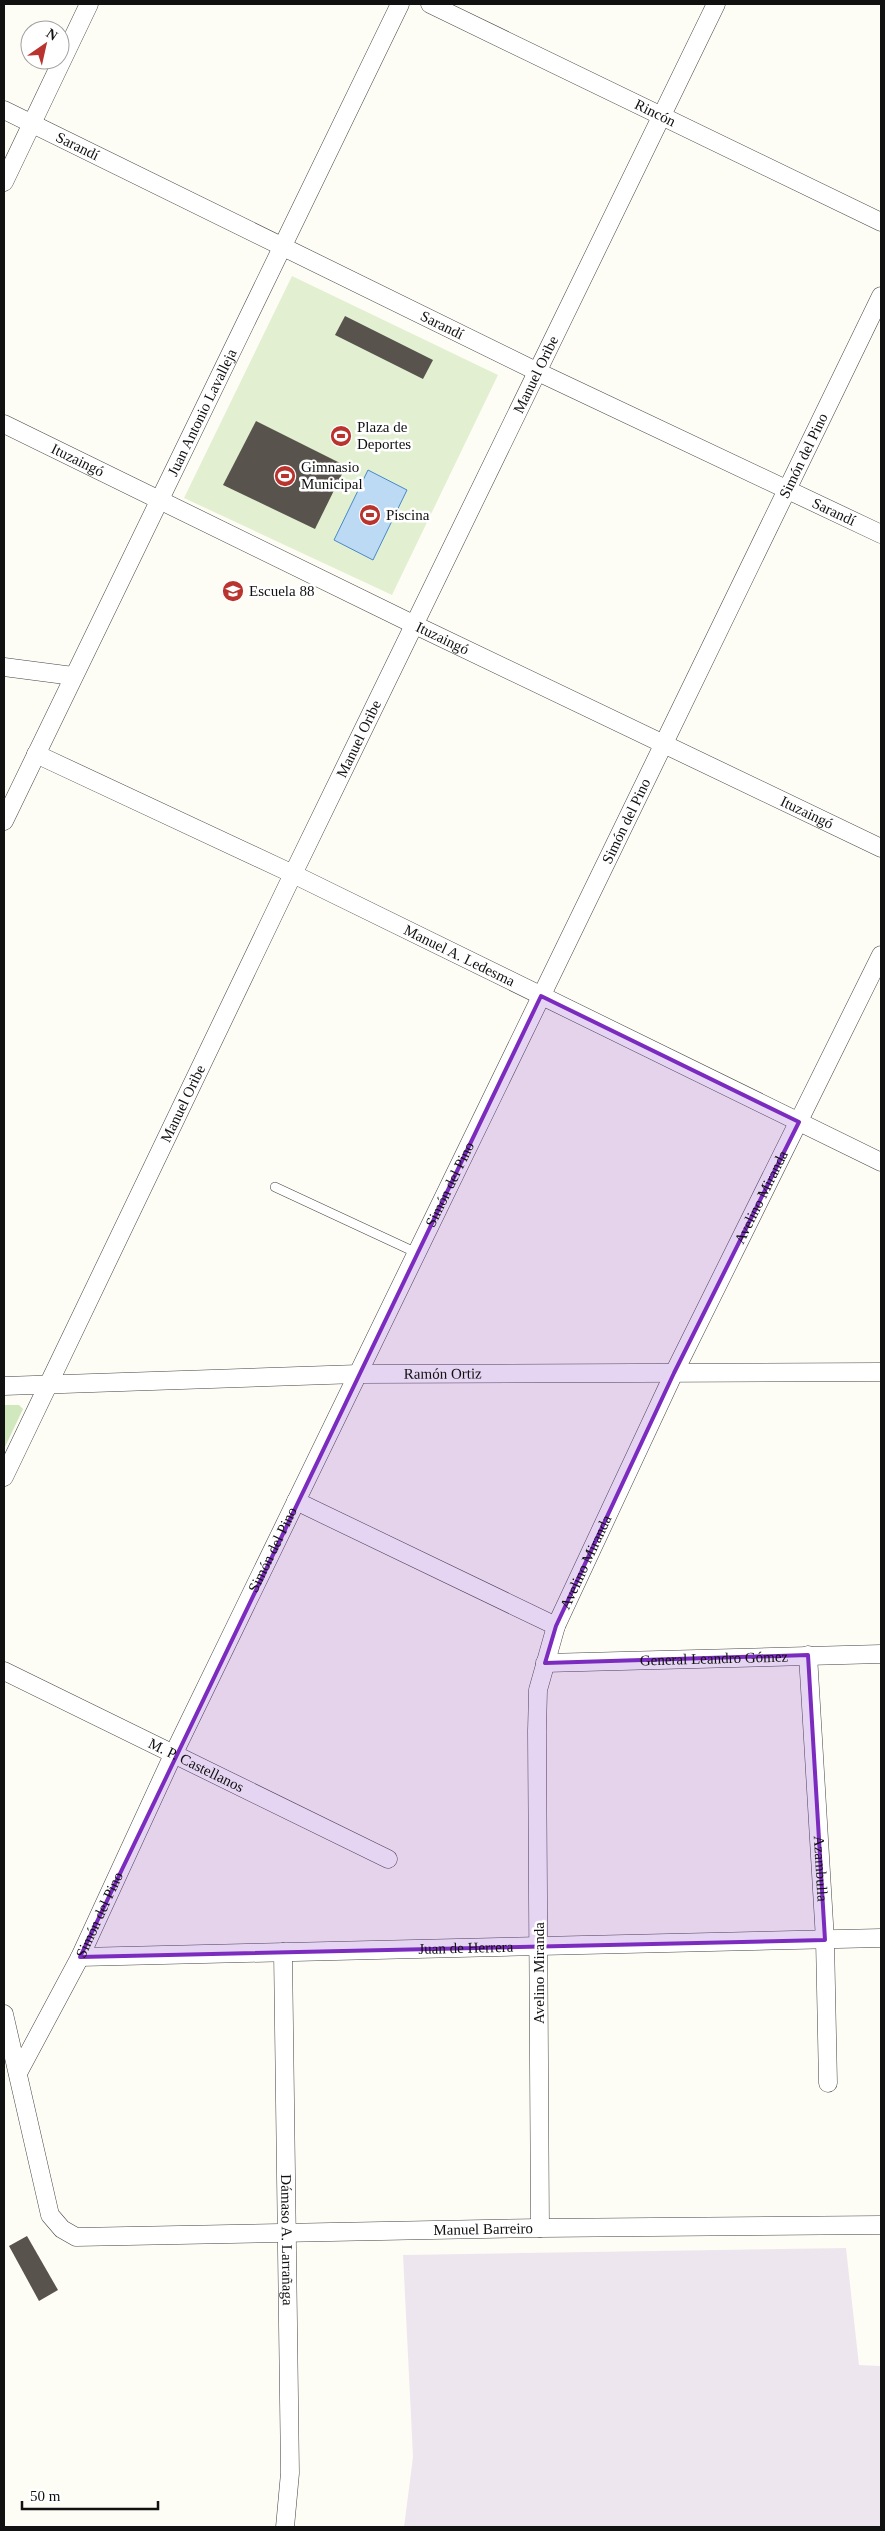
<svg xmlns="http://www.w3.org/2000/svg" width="885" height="2531" viewBox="0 0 885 2531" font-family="'Times New Roman',serif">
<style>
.industrial{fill:#eee6ee}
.green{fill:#d1e8bf}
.pitch{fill:#e2f0d1}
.water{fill:#bcdaf3;stroke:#4789c7}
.building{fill:#59534d}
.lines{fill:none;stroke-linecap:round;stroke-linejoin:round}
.service-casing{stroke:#444;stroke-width:10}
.minor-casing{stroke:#444;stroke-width:19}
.service{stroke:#fff;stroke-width:9}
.minor{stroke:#fff;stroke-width:18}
.marked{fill:#7b2cbf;fill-opacity:0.2;stroke:#7b2cbf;stroke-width:4;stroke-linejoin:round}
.labels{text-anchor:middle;stroke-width:5;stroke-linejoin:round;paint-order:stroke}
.street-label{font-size:15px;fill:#111;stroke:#fff}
.poi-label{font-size:15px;fill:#111;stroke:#fff;text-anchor:start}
</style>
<rect width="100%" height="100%" fill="#fefdf5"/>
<polygon class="industrial" points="846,2248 859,2365 881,2366 881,2527 404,2527 413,2457 403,2255"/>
<polygon class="green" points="4,1405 19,1405 23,1409 4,1449"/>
<polygon class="pitch" points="292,276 498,375 392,595 184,498"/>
<polygon class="water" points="368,470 407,490 373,560 334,540"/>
<g class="building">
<polygon points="345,316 433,360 423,379 335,335"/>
<polygon points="256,421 346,466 315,529 223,485"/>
<polygon points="27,2236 58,2290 39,2301 9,2246"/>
</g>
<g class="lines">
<g class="service-casing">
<polyline id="service" points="275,1187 417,1253"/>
</g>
<g class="minor-casing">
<g id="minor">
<path id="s1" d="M430,4L881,222"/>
<path id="s2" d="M4,110L538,372L881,534"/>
<polyline points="4,182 89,4"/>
<path id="s3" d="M4,424L415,625L881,848"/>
<polyline points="4,667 73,676"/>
<path id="s4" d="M36,754L293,874L881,1162"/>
<path id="s5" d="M4,821L400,4"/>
<path id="s6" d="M4,1386L358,1374L881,1372"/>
<path id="s7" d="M4,1477L293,874L716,4"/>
<polyline points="296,1501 556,1626"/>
<path id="s8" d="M808,1655L825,1940L828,2083"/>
<path id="s9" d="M545,1663L881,1654"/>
<path id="s10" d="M4,1671L388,1859"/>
<path id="s11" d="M283,1952L290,2473L285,2527"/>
<path id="s12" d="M80,1957L881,1938"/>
<path id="s13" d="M4,2014L50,2215L62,2229L76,2237L540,2228L881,2225"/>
<path id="s14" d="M18,2073L80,1957L173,1755L881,296"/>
<path id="s15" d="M540,2228L537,1731L538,1690L556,1626L674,1373L881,955"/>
</g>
</g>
<use href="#service" class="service"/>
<use href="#minor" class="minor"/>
</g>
<path class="marked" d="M541,996L799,1122L674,1373L556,1626L545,1663L808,1655L825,1940L80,1957Z"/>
<defs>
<g id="stadium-disc" transform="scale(1.125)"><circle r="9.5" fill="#ba342f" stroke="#fff"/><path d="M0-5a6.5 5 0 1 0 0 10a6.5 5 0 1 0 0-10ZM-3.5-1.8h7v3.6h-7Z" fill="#fff"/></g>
<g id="school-disc" transform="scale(1.125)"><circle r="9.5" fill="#ba342f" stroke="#fff"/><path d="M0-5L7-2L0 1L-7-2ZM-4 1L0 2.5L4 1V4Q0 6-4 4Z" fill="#fff"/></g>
</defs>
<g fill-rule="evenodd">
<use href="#stadium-disc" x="341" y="436"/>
<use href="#stadium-disc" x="285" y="476"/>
<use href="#stadium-disc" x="370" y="515"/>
<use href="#school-disc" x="233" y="591"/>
</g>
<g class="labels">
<g class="street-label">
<text dy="5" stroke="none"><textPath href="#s1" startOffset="250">Rincón</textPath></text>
<text dy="5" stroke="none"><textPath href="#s2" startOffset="82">Sarandí</textPath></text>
<text dy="5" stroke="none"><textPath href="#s2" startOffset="488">Sarandí</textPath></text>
<text dy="5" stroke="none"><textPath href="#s7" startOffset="1224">Manuel Oribe</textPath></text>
<text dy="5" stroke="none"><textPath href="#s5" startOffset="454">Juan Antonio Lavalleja</textPath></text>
<text dy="5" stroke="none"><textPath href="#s14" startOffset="1798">Simón del Pino</textPath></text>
<text dy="5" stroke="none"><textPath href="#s3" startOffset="82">Ituzaingó</textPath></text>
<text dy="5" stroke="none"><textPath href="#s2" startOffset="922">Sarandí</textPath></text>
<text dy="5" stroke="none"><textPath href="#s3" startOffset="488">Ituzaingó</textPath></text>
<text dy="5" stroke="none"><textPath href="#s7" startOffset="819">Manuel Oribe</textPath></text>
<text dy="5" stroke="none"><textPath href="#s3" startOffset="892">Ituzaingó</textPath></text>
<text dy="5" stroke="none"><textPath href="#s14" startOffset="1392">Simón del Pino</textPath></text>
<text dy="5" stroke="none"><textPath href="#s4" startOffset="469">Manuel A. Ledesma</textPath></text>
<text dy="5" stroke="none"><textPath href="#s7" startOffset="414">Manuel Oribe</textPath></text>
<text dy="5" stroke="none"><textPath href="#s14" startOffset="988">Simón del Pino</textPath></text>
<text dy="5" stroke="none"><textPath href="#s15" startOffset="1080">Avelino Miranda</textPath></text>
<text dy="5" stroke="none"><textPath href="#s6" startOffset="439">Ramón Ortiz</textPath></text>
<text dy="5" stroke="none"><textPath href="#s14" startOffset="582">Simón del Pino</textPath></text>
<text dy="5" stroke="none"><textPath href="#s15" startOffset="675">Avelino Miranda</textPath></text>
<text dy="5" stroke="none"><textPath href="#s9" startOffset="169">General Leandro Gómez</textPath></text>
<text dy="5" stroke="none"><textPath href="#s10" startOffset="214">M. P. Castellanos</textPath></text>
<text dy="5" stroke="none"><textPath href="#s8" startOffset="214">Azambulla</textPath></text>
<text dy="5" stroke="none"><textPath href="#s14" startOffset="178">Simón del Pino</textPath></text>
<text dy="5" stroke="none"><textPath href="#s12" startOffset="386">Juan de Herrera</textPath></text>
<text transform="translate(539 1973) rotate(-90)" y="5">Avelino Miranda</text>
<text dy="5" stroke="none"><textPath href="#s13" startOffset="648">Manuel Barreiro</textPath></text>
<text dy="5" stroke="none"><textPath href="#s11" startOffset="288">Dámaso A. Larrañaga</textPath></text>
</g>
<g class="poi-label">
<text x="357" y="432">Plaza de<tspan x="357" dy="17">Deportes</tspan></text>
<text x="301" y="472">Gimnasio<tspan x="301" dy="17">Municipal</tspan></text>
<text x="386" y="520">Piscina</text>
<text x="249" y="596">Escuela 88</text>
</g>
</g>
<rect width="885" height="2531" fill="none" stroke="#111111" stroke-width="10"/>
<g transform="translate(45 45) rotate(34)"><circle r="24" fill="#ffffff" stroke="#a0a0a0"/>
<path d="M0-4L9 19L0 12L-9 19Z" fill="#ba342f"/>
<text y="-8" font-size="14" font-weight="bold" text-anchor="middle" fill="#111111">N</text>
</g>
<path d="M22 2501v8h136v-8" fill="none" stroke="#111111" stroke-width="2.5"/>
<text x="30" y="2501" font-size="15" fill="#111111" stroke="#ffffff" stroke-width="4" paint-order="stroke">50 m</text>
</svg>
